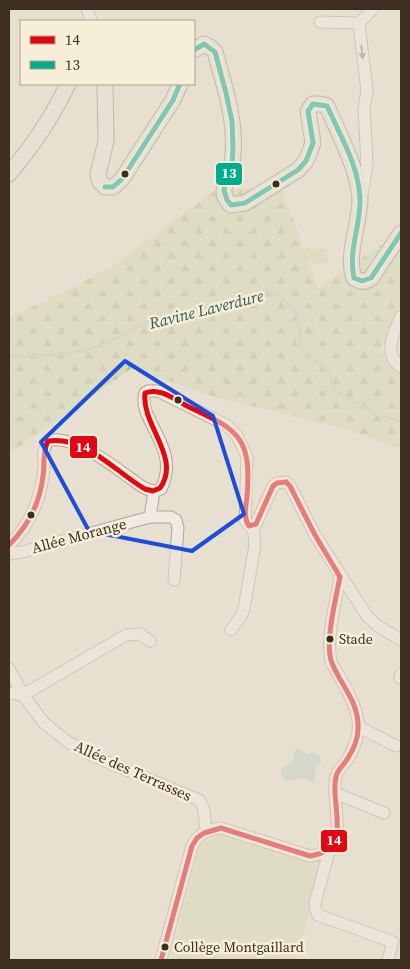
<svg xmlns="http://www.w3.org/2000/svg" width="410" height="969" viewBox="0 0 410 969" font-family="'Source Serif 4',serif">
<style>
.grass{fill:#d6d7b3}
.forest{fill:url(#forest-firs)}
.water{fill:#bcccc2}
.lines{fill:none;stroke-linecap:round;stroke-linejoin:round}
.stream{stroke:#bcccc2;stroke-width:2.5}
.minor-casing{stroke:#ada599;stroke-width:13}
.major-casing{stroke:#928b80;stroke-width:17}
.minor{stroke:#efebe3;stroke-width:11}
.major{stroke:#e6e1d4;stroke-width:15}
.bus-1-casing{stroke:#f7eed8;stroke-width:9}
.bus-2-casing{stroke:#f7eed8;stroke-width:9}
.bus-1{stroke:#e30613;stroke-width:5}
.bus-2{stroke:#03ab8e;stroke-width:5}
.oneway{fill:#968c82}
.marked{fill:none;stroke:#1d4ed8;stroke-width:4;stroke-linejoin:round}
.bus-dot{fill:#3d2e20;stroke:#f7eed8;stroke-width:2}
.labels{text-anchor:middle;stroke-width:5;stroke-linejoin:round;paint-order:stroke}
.bus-label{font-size:14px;fill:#3d2e20;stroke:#f7eed8;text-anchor:start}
.street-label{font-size:15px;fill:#3d2e20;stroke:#f7eed8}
.water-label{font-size:16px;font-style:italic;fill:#2f5d5a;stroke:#f7eed8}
.line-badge{stroke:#f7eed8;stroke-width:2}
.badge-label{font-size:14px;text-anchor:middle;font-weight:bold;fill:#fff}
</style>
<defs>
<pattern id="forest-firs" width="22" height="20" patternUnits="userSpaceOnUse" patternTransform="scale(1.25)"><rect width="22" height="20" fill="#d6d7b3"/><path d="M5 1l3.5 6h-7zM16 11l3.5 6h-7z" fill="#b9b99a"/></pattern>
</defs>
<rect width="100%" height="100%" fill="#e7e0d1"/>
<g class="grass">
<polygon points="306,248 327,249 327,263 306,263"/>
<polygon points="221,835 296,858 321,860 324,864 296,960 170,960 200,845"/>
</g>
<polygon class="forest" points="281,188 295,224 318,288 381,245 401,243 401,306 379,352 401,360 401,449 345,429 211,396 132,368 9,454 9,318 110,268 217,189"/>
<polygon class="water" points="296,747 308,754 314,753 320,757 321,763 316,768 314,783 303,778 287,781 281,776 281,769 293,760"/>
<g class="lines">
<path class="stream" d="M9,357L63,354L86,350L103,345L147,322L179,316L257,293C262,292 267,292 272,293C282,296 296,310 298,320C301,330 298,342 303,351C308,360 321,361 327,370C332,377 331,385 336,391L379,416L401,421"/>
<g class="minor-casing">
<g id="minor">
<polyline points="87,9 91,21"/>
<polyline points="320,22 359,23"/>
<polyline points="362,195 367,164 364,108 367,91 359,23 373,9"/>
<path d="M401,316C394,333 382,353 401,367"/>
<polyline points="150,517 154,491"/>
<path d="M9,545C30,526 42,496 44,467C44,457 42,450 48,441C71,433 112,465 130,478C136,482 143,489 150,490C154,491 157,491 161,489C182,448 136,419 145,393L148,391H158L228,426L237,436L247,457L245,520L249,526L256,524L273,486L277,483L286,482L290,486L315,535L367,616L378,626L401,640"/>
<polyline points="9,554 22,552 150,517 171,517 176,520 178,528 174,580"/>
<polyline points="231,630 241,616 244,609 255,545 253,526"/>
<path d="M9,669L23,695L44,723L68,742L98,758L199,800C208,813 202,818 207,831"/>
<polyline points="400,678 401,674"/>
<polyline points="9,693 23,695 126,635 140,634 150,641"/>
<polyline points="359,727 396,746"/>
<polyline points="335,793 384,813"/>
<polyline points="330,848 315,903 315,907 318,915 393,942 388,960"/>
<path d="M161,960L192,846C198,834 208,829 221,828L310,856C355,851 329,804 336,776C338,770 343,766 347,760C354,750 360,733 358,721C355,700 341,680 331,662C326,637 336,602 340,577"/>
</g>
</g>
<g class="major-casing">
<g id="major">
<path d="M194,50L204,44L210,47L215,52C225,88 238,125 232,163C229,179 216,192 231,205L245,203L298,170L306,161L313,143L308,111L313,104H320L327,106C338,132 360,173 360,201C359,225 346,256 354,278C361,282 364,283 371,278L401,233"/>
<polyline points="105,84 106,141 98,174 100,182 105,187 113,187 122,179 173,100 180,84"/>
<path d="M9,174C34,144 51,119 68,84"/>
</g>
</g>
<use href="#minor" class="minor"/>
<use href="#major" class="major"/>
<g class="bus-1-casing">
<g id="bus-1">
<polyline points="286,482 290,486 315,535 340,577"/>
<path d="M9,545C28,526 40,502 43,476C45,464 42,452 48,441C87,436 115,472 145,489L153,491L160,488C182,458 141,425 145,393C160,387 174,399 187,406C238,430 252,436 247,497C246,507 243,517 249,526L256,524L273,486L277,483L286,482"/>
<path d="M161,960L192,846L197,838L204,833L221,828L310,856C315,855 320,854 324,852C349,837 330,799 336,777C337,770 343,766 346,761C353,751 359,738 358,725C358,701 340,684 332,663C324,644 336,598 340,577"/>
</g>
</g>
<g class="bus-2-casing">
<g id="bus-2">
<path d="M194,50L204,44L215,52L226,93L232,121L233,149L232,163L224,190L227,200L231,205L245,203L298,170L306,161L313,143L308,111L313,104L327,106C340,135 360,168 360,201C360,228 348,251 354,278L362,281L371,278L401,233"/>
<polyline points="105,187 113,187 122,179 173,100 180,84"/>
</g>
</g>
<use href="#bus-1" class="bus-1"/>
<use href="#bus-2" class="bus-2"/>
</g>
<defs><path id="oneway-solid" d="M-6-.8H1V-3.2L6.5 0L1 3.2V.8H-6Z" transform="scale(1.25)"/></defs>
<use class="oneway" href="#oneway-solid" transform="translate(362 52) rotate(84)"/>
<path d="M0 0H410V969H0ZM125,361L213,416L244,514L192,551L89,531L41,442Z" fill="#e7e0d1" fill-opacity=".55" fill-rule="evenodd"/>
<path class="marked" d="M125,361L213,416L244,514L192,551L89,531L41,442Z"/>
<g class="bus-dot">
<circle cx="125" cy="174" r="4.5"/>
<circle cx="276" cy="184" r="4.5"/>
<circle cx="178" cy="400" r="4.5"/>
<circle cx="31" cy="515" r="4.5"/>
<circle cx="330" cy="639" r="4.5"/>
<circle cx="165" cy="947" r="4.5"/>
</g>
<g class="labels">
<g class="bus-label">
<text x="339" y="644">Stade</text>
<text x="174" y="952">Collège Montgaillard</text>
</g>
<g class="street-label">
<text transform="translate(79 536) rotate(-15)" y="5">Allée Morange</text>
<text transform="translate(133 771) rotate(24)" y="5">Allée des Terrasses</text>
</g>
<g class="water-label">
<text transform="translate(206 309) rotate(-14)" y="6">Ravine Laverdure</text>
</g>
</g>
<g class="line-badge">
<rect x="215" y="162" width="28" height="24" rx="5" fill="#03ab8e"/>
<rect x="69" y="435" width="29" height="24" rx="5" fill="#e30613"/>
<rect x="320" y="829" width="28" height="24" rx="5" fill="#e30613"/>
</g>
<g class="badge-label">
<text x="229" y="178">13</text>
<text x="83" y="452">14</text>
<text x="334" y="845">14</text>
</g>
<rect width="410" height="969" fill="none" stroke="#3d2e20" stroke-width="20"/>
<rect x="20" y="20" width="175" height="65" fill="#f7eed8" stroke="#ada18e"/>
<rect x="30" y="36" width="25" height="8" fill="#e30613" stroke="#ada18e"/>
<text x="65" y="45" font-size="15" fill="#3d2e20">14</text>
<rect x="30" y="61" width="25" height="8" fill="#03ab8e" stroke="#ada18e"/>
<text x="65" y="70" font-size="15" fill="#3d2e20">13</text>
</svg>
